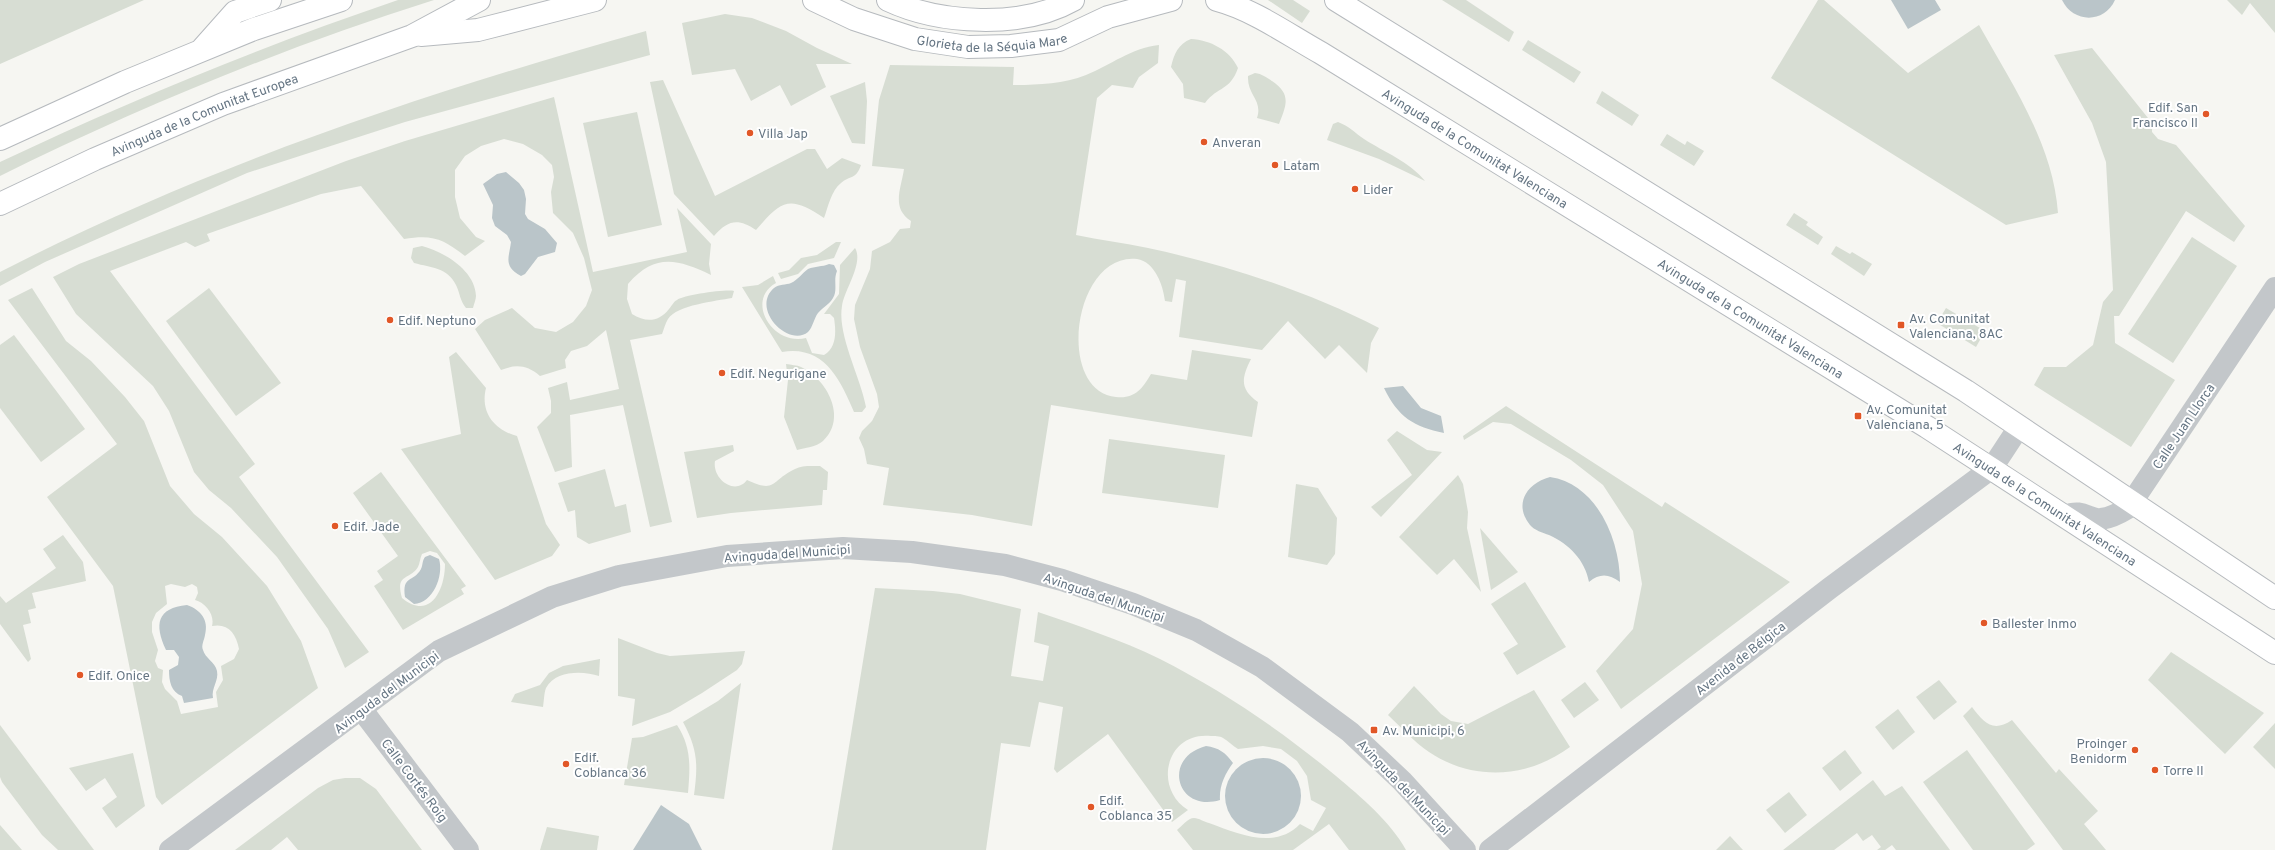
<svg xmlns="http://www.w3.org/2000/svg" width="2275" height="850" viewBox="0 0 2275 850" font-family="Overpass,sans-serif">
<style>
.green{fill:#d7ddd3;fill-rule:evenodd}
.water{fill:#bac5c9}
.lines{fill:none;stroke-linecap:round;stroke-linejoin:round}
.secondary-casing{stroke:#b6babe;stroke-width:24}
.street{stroke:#c3c7ca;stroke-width:22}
.secondary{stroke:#fff;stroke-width:22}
.poi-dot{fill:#e15727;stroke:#fff;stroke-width:1.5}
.labels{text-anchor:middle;stroke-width:4;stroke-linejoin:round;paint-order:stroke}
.street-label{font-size:13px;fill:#657583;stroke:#fff}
.poi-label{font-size:13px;fill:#657583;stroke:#fff;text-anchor:start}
</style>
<rect width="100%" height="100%" fill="#f6f6f2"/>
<g class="green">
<polygon points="0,0 144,0 0,64"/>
<path d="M398,0H434C285,47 140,107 0,176V162C131,100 260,47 398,0Z"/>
<polygon points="1268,0 1293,0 1310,11 1302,23"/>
<polygon points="1442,0 1466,0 1514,32 1509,42"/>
<path d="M1818,0H1824L1908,73L1979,25C2012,84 2053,144 2058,213L2006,225L1771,78Z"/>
<polygon points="2227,0 2275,0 2275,33 2250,3 2242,15"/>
<polygon points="725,14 752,18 786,31 817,48 852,64 816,64 826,87 791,106 780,85 751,101 735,69 692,75 682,23"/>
<path d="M646,31L650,55L405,122L247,173L45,262L0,286V272C206,166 425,93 646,31Z"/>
<path d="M1191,39C1210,40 1230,50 1238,68C1230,91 1218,86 1205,103L1184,98L1183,84L1171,67C1174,54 1178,44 1191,39Z"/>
<polygon points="1528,40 1581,72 1574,83 1522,50"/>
<path d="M1159,45L1158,63L1139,77L1133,88L1112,85L1097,98L1076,235C1100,240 1124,243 1148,248C1227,265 1307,291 1379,328L1371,343L1367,373L1339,345L1325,359L1288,321L1262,350L1179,337L1186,281L1176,279L1172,302L1165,301C1163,285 1155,262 1137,259C1073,252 1055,391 1116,397C1135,399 1142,389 1151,374L1187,380L1192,350L1251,359C1241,379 1240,389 1258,402L1252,437L1051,405L1032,526L972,515L883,505L889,468L867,464L864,449L859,438L862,431L872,421L879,407L877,394L860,347L854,319L855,305L870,269L872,251L890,242L900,229L910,228L911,221C891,208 901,189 904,169L872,166L879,100L890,65L1014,67L1013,85C1037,85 1063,84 1086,75C1111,65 1131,48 1159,45Z"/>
<polygon points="2092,48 2152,123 2152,132 2158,139 2176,145 2245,226 2234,242 2186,211 2119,316 2114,316 2115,343 2175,380 2131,447 2034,385 2044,367 2066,367 2093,345 2103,302 2113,290 2106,162 2092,123 2054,55"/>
<path d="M1255,73C1262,74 1266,77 1272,81C1291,94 1287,104 1279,124L1257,118C1263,100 1247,95 1248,76Z"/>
<path d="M663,80L715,196L807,149H815L827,169L842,158L861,165C856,180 850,175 841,183C831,191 828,207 824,218C789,195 782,200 756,230C738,218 728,220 714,236L674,194L650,82Z"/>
<polygon points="865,82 867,101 865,144 852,143 830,96"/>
<polygon points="1602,91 1639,115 1632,126 1596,103"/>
<path d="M554,97L593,272L687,252L677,208L711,244L709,264L711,275C677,259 655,253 628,284L627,299L632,314C645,322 658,323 669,309C672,306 673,302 677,300C684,295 726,289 734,291L732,298C716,301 677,305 668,319C665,324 664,329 662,334L630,340L672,522L650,527L623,405L570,415L572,467L555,472L537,427L551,413V401L548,388L567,382L570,400L619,389L606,330L587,346L571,351L565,360L566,368L540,376C527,365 516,364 501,370L475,329L485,320L512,308L535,328L556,332L573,322L586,306L592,290L584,258L573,233L553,213L551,192L554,177L552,165L542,155L523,144L504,139L481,146L465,156L455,170V197L460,218L476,237L485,241L465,256C443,239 433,234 404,239L361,186L321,194L207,234L210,241L195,247L186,242L110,271L255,464L239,477L369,652L345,668L328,629L277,557L231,508L209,490L194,472L169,411L153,386L76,314L53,277L79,264L346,161L405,141Z"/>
<polygon points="637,112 662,225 608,237 583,123"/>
<path d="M1338,122C1349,126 1355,133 1364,139C1384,152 1410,162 1425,181L1379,159L1327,140L1333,124Z"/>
<polygon points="1667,134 1685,145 1687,141 1704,151 1694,166 1660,145"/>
<polygon points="1794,213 1808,222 1806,225 1823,237 1818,245 1786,225"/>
<polygon points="2192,237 2237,266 2173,363 2128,334"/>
<polygon points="836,242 841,242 834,258 808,264 798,274 781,279 778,273 789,270 801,258 817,255"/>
<path d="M422,246C444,252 475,270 476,296C476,299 474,304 473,308H466C460,301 460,293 456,285C447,267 432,268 414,263L411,258L413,248Z"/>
<polygon points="1836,246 1850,254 1852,252 1872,264 1864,276 1831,254"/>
<path d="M855,248C864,263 844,290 842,306C837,335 861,378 866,407L862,412H854C840,379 824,345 782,352L742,287L758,285L773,276L776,283C745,300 772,346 806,338L812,353L824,355C837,347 836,331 834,318L830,314H824L839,294L840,265Z"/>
<path d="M32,288L66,341L91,361L125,397L144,421L170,486L194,514L222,537L267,586L301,641L318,688L162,805L156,797L113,586L47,497L117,444L8,300ZM171,584L185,587L192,584L197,587L198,593L195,600C206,603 215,615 212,626C228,623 236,633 239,649L234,659L221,666L223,680L216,692L218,707L181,714L177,701L165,689L162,682L163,670L158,668L155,661L158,650L152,632V622L156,613L167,604L165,586Z"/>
<polygon points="209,288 281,383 236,416 166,321"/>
<polygon points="1946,308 1985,331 1976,347 1937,323"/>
<polygon points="14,335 85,429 41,462 0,408 0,345"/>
<path d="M456,352L486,388C480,412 494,430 517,436L546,524L560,545L552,556L495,580L401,449L461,434L449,357Z"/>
<path d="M786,364C791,365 797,365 801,367C827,379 848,418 823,441C816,447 805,448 797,450L784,417L788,380Z"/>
<polygon points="1506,406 1662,507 1665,502 1790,582 1621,709 1596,671 1633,629 1642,584 1633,531 1603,485 1571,460 1511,424 1493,422 1464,440 1463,436"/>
<polygon points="1397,431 1427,450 1442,452 1381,517 1371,507 1412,475 1387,440"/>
<polygon points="1109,439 1225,455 1218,508 1102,493"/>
<path d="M733,445L734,451L715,461C712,479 735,496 747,480C777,494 771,480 795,469C802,465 812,466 820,466L828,472L827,490H823L822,505L731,513L697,518L684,452Z"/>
<polygon points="605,469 615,507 626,504 631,532 589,544 577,537 575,510 568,512 558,483"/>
<path d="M381,472L466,586L461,589L464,594L403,630L374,586L383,580L377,571L398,556L353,493ZM430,551L437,553L445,564C445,590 430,621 402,598C395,573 409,581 418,567C420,563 420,558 422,554Z"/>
<polygon points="1458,475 1463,484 1468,512 1467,528 1481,592 1454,559 1437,575 1399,537"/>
<polygon points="1296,484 1318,488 1337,518 1335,554 1327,565 1288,557"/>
<polygon points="1480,528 1518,572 1491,590"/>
<polygon points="63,535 83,562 86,581 32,593 36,608 28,610 31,623 23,625 31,659 28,662 0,624 0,596 6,603 56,568 43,549"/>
<polygon points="1525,582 1566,647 1517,675 1503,653 1518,644 1491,604"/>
<path d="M875,588L933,591L960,594L1021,609L1011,676L1043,681L1049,646L1034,642L1038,612C1079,626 1121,640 1160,659C1223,691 1282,731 1336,776C1361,797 1390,821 1406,850H1349L1329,824L1293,850H1193L1177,830C1182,826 1188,818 1194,818C1199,818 1204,822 1209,823C1239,834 1275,850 1300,824L1313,831L1326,808L1311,800L1307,776L1297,761L1281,749L1263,746L1238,749C1233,746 1228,741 1223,738C1220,736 1214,736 1211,736C1167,731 1152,787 1188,810L1172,822L1108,734L1057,773L1054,769L1063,707L1039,702L1030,747L1001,743L986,850H832Z"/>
<polygon points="618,638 657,653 670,656 745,651 742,664 737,670 702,693 670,712 632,726 635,699 618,696"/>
<polygon points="2171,652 2264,713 2225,754 2148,680"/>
<path d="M600,659L599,676C583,671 556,670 546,688C544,693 544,701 543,707L511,702L515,694L540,685L549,673L563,666Z"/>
<polygon points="1939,680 1957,702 1934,720 1916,697"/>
<polygon points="1585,682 1599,700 1574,718 1561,700"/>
<path d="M741,683L724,799L694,795C698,765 698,750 683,722L718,701Z"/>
<path d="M1414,686L1441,714L1451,721L1468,724L1534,690L1570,747C1528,778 1474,782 1429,752C1414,742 1401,727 1388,715Z"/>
<path d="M1972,707C1984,723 1993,733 2012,720L2056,773L2059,769L2098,811L2084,824L2106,850H2063L1963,716Z"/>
<polygon points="1898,709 1915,732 1893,750 1875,727"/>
<polygon points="2275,723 2275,769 2253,747"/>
<polygon points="0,725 94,850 58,850 42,835 2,782 0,777"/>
<path d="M677,725C692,748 690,768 688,793L624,785L632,738L643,737Z"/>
<polygon points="1845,750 1862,773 1840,791 1822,768"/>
<polygon points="1967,750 2035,844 2027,850 1973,850 1923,782"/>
<polygon points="133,753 145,806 116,828 102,808 117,797 105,778 86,791 69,768"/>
<polygon points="345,778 360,778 376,789 422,850 298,850 287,837 271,850 235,850 318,788 333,780"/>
<polygon points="1873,780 1885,796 1902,786 1950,850 1896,850 1892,845 1885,850 1877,850 1881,847 1872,835 1863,841 1857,833 1834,850 1783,850"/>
<polygon points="1789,792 1807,815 1785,833 1766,810"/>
<polygon points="0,825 22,850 0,850"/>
<polygon points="547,827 599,836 597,850 540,850"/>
<polygon points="1730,836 1743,850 1716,850"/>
</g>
<g class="water">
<polygon points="1891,0 1935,0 1941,10 1908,29"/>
<path d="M2062,0H2115C2104,24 2073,23 2062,0Z"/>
<path d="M506,172L519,183L524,190L526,199L525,214L528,219L545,229L557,243L555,252L538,257L525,274L521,276C503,266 509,258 511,242L507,235L495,226L492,218L493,205L483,184L497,174Z"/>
<path d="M829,264L834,265L837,271C833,280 838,290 833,298C830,304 823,307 818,313C814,318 813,327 808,332C789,348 750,309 774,288C779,284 786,285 791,283C798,280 802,273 808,269C815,266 822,267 829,264Z"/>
<path d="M1403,386L1421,408L1441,416L1444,433C1414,427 1398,417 1384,388Z"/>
<path d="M1550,477C1597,484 1620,540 1620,582C1609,574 1600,573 1589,582C1585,560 1569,544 1549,535C1543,533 1534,530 1530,525C1513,504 1527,483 1550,477Z"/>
<path d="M430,555L439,559C444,576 433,603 414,604L405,597C402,575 413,583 421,569C423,565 422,561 425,557Z"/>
<path d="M187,605C201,610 209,620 205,635C204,641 201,645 203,650C205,658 215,662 217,671C219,681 211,688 213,698L184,703L182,696C171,692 169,681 169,670L178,665L179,657L174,650H166C154,624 157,608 187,605Z"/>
<path d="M1206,746C1219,748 1225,752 1233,763C1225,774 1219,786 1220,800C1177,813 1161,758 1206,746Z"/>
<circle cx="1263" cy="796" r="38"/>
<polygon points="661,805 689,824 702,850 633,850"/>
</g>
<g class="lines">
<g class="secondary-casing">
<g id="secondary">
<path id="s1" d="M814,0L854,19L915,39L968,47L1011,46L1059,40L1108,17L1171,0"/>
<path d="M888,0C939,24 1022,29 1073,0"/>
<path id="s2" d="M1217,0C1254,10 1287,34 1321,53L1927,427L2275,653"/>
<polyline points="1336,0 1966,391 2275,598"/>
<polyline points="421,35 478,30 595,0"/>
<polyline points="203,48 235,12 270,0"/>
<polyline points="0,139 125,82 254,29 341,0"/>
<path id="s3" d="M0,204L95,159L223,104L412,36L479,0"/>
</g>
</g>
<g class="street">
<path d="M2065,516C2084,508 2088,521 2101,519C2110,518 2120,513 2128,508L2275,288"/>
<polyline points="362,710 468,850"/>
<polyline points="170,850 439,651 552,597 619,576 727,556 843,548 912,552 1005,565 1062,580 1133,604 1196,630 1262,667 1350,732 1402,781 1465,850"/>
<polyline points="1490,850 1830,588 1992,468 2019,427"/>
</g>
<use href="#secondary" class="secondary"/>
</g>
<g class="poi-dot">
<circle cx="2206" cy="114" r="4"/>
<circle cx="750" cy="133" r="4"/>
<circle cx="1204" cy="142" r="4"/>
<circle cx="1275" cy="165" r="4"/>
<circle cx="1355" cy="189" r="4"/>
<circle cx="390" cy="320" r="4"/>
<rect x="1897" y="321" width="8" height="8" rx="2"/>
<circle cx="722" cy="373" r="4"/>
<rect x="1854" y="412" width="8" height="8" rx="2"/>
<circle cx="335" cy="526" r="4"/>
<circle cx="1984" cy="623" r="4"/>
<circle cx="80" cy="675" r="4"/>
<rect x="1370" y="726" width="8" height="8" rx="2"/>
<circle cx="2135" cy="750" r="4"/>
<circle cx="566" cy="764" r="4"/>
<circle cx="2155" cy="770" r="4"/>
<circle cx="1091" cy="807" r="4"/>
</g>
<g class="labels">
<g class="street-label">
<text dy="5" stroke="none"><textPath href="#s1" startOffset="186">Glorieta de la Séquia Mare</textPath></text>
<text dy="5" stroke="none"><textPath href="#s3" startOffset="223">Avinguda de la Comunitat Europea</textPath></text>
<text dy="5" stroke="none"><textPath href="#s2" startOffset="298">Avinguda de la Comunitat Valenciana</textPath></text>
<text dy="5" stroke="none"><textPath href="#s2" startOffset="622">Avinguda de la Comunitat Valenciana</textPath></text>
<text transform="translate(2183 426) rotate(-56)" y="5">Calle Juan Llorca</text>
<text dy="5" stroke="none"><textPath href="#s2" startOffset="970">Avinguda de la Comunitat Valenciana</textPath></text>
<text transform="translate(787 553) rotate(-4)" y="5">Avinguda del Municipi</text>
<text transform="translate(1104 597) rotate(19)" y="5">Avinguda del Municipi</text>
<text transform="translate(1740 658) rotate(-38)" y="5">Avenida de Bélgica</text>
<text transform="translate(386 692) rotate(-37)" y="5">Avinguda del Municipi</text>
<text transform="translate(415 780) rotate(53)" y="5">Calle Cortés Roig</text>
<text transform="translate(1404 787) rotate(46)" y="5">Avinguda del Municipi</text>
</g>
<g class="poi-label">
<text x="2198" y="112" text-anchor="end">Edif. San<tspan x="2198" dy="15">Francisco II</tspan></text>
<text x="758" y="138">Villa Jap</text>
<text x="1212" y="147">Anveran</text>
<text x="1283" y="170">Latam</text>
<text x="1363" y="194">Lider</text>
<text x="1909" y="323">Av. Comunitat<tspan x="1909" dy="15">Valenciana, 8AC</tspan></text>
<text x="398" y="325">Edif. Neptuno</text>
<text x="730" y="378">Edif. Negurigane</text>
<text x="1866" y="414">Av. Comunitat<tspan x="1866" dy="15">Valenciana, 5</tspan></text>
<text x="343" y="531">Edif. Jade</text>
<text x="1992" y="628">Ballester Inmo</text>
<text x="88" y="680">Edif. Onice</text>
<text x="1382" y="735">Av. Municipi, 6</text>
<text x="2127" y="748" text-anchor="end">Proinger<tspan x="2127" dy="15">Benidorm</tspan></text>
<text x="574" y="762">Edif.<tspan x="574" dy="15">Coblanca 36</tspan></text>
<text x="2163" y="775">Torre II</text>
<text x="1099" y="805">Edif.<tspan x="1099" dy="15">Coblanca 35</tspan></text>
</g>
</g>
</svg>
